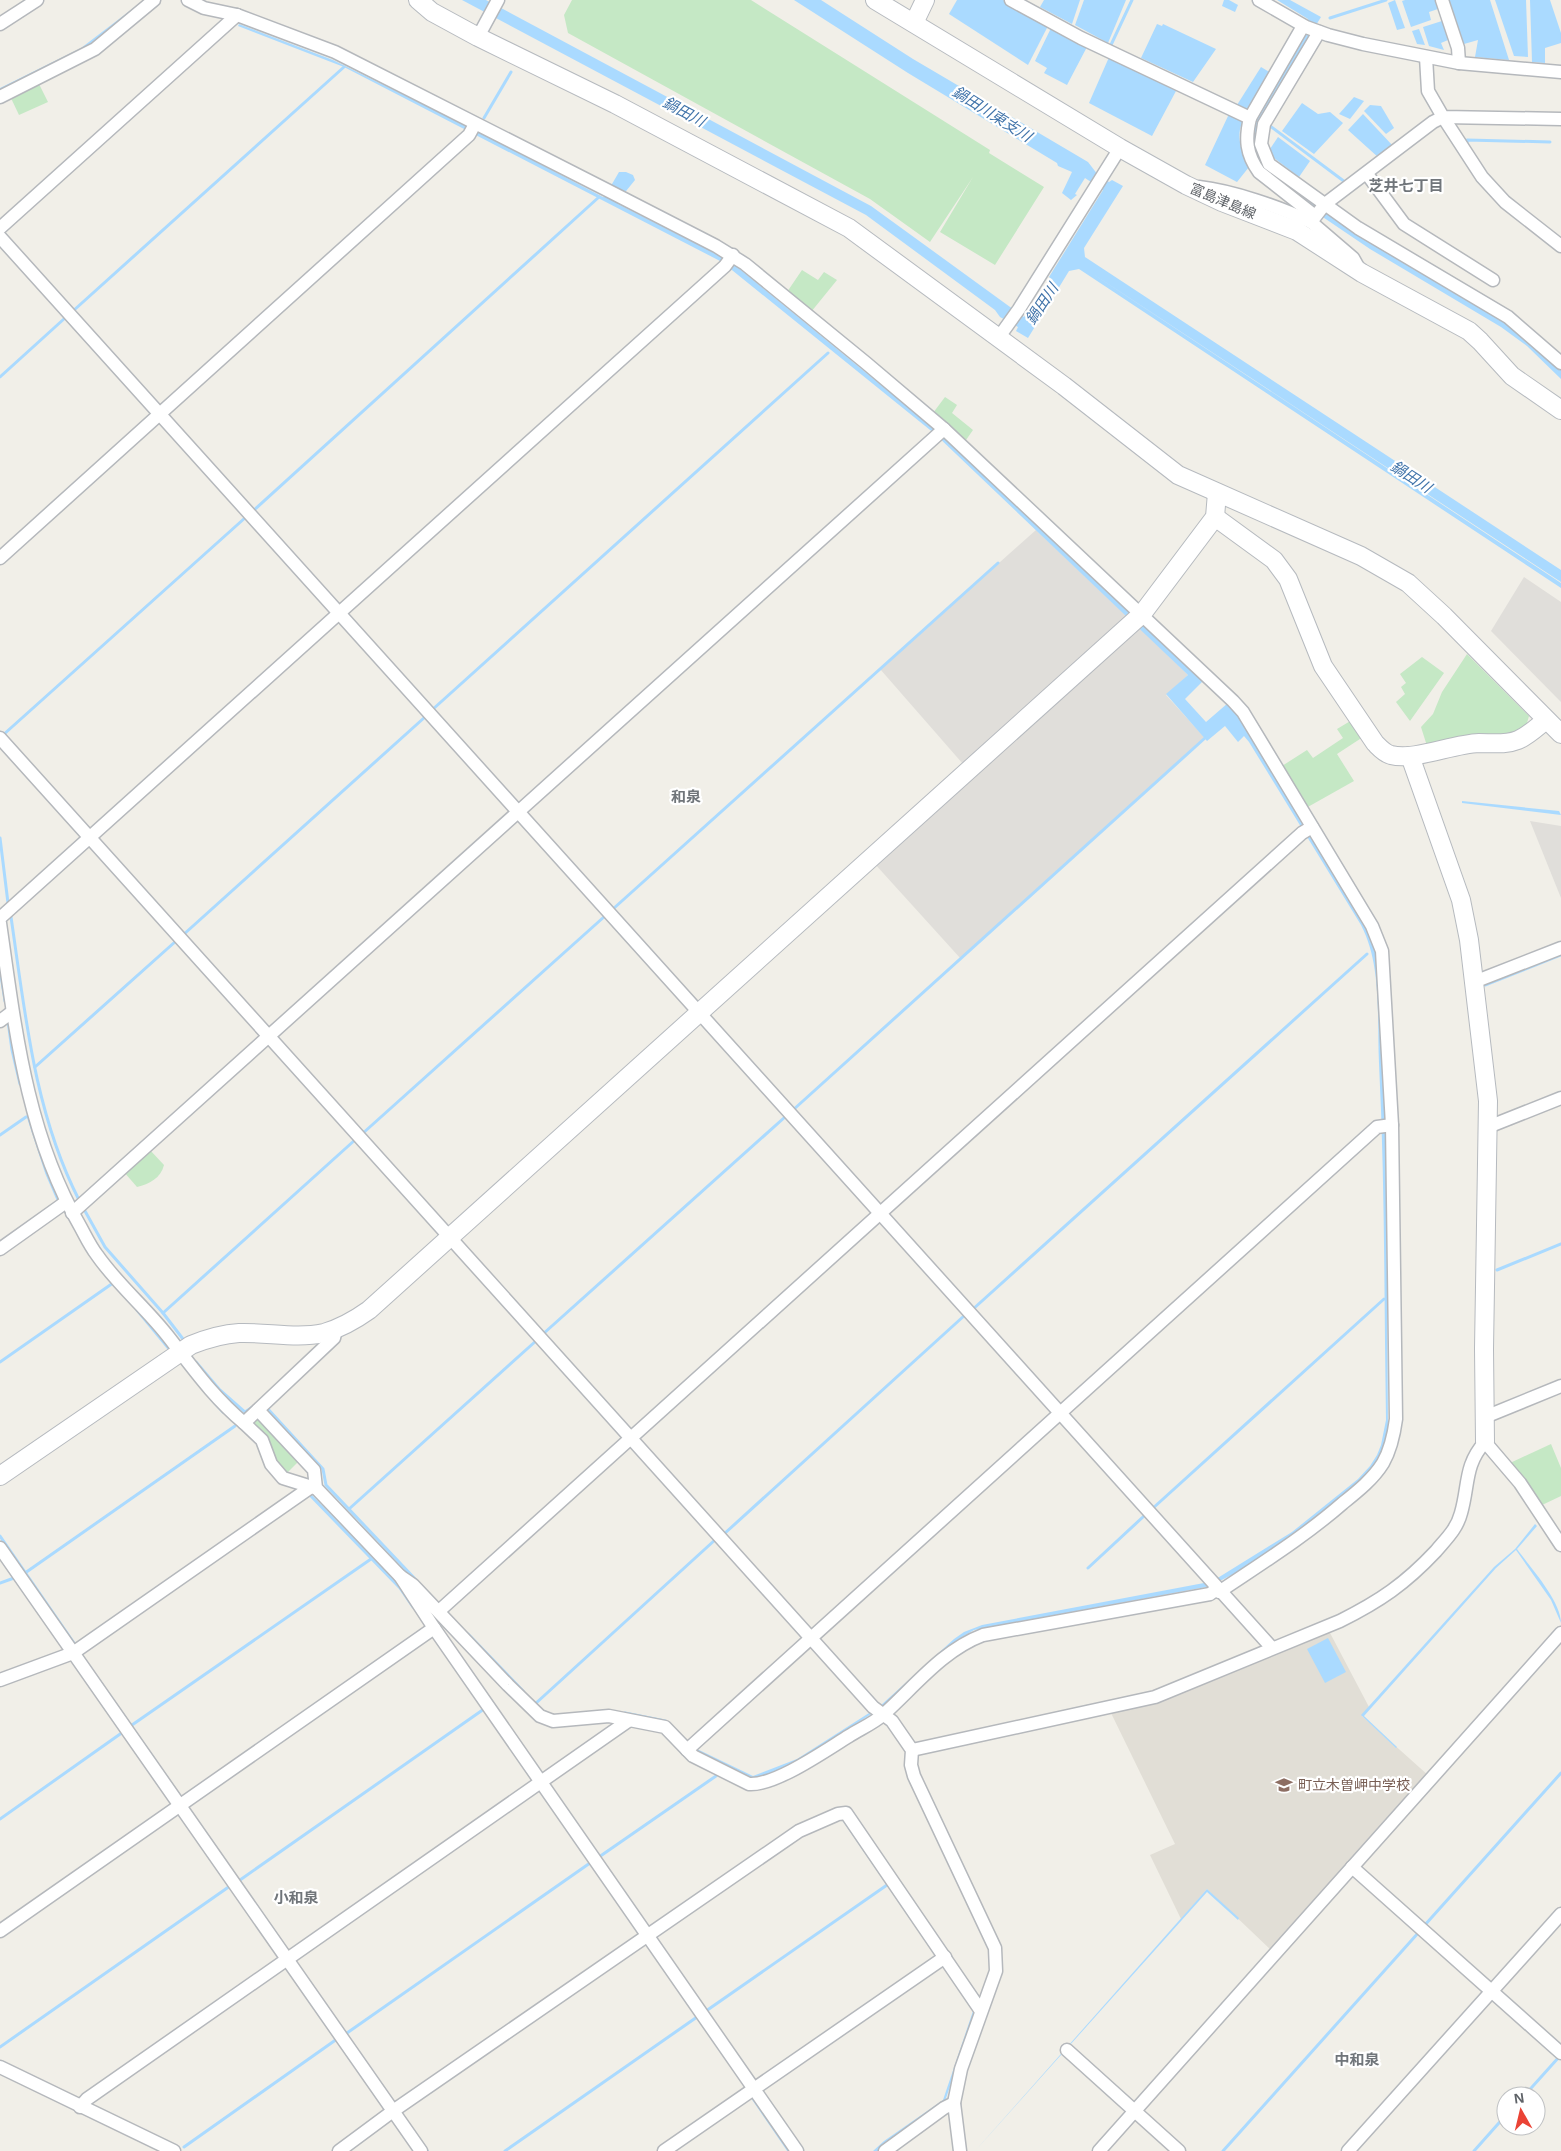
<svg xmlns="http://www.w3.org/2000/svg" width="1561" height="2151" viewBox="0 0 1561 2151" font-family="Helvetica,'Noto Sans JP',sans-serif">
<style>
.industrial{fill:#e0deda}
.education{fill:#e1ded6}
.green{fill:#c5e8c5}
.water{fill:#aadaff}
.lines{fill:none;stroke-linecap:round;stroke-linejoin:round}
.stream{stroke:#aadaff;stroke-width:3}
.street-casing{stroke:#b5b8bc;stroke-width:15}
.secondary-casing{stroke:#b6babf;stroke-width:20}
.street{stroke:#fff;stroke-width:12}
.secondary{stroke:#fff;stroke-width:18}
.labels{text-anchor:middle;stroke-width:4.5;stroke-linejoin:round;paint-order:stroke}
.street-label{font-size:14px;fill:#5f6368;stroke:#fff}
.education-label{font-size:14px;fill:#785e54;stroke:#fff;text-anchor:start}
.water-label{font-size:15px;font-style:italic;fill:#4174aa;stroke:#fff}
.neighbourhood-label{font-size:15px;font-weight:bold;fill:#70757a;stroke:#fff}
</style>
<rect width="100%" height="100%" fill="#f1efe8"/>
<g class="industrial">
<polygon points="1036,530 1128,617 963,764 880,669"/>
<polygon points="1524,577 1561,602 1561,702 1491,631"/>
<polygon points="1138,626 1188,675 1166,695 1205,738 961,959 874,863"/>
<polygon points="1530,821 1561,826 1561,898"/>
</g>
<polygon class="education" points="1329,1631 1369,1707 1362,1716 1429,1776 1272,1951 1207,1889 1181,1919 1150,1855 1175,1844 1111,1713"/>
<g class="green">
<polygon points="572,0 751,0 990,150 989,153 1044,187 995,265 940,232 973,177 930,242 870,199 568,33 564,15"/>
<polygon points="38,82 48,102 19,115 10,96"/>
<polygon points="802,270 818,280 824,272 837,280 811,312 787,292"/>
<polygon points="945,397 957,405 952,413 973,430 966,440 962,440 933,413"/>
<polygon points="1467,654 1529,716 1525,730 1518,736 1427,746 1421,727 1433,714 1442,692"/>
<polygon points="1422,657 1444,673 1410,721 1396,702 1405,694 1401,687 1406,683 1400,674"/>
<polygon points="1352,720 1363,737 1337,754 1354,781 1306,808 1282,766 1307,750 1313,758 1343,738 1337,729"/>
<path d="M149,1149L164,1165C161,1178 149,1184 137,1187L124,1172Z"/>
<polygon points="256,1417 300,1460 285,1475 249,1424"/>
<polygon points="1551,1444 1561,1468 1561,1496 1540,1506 1510,1463"/>
</g>
<g class="water">
<polygon points="144,0 148,0 83,49 0,91 0,88 81,48"/>
<polygon points="462,0 486,0 871,206 1024,317 1032,305 1036,306 1053,280 1049,277 1103,190 1085,178 1075,194 1077,195 1071,200 1062,193 1072,172 1058,166 1057,163 908,73 794,0 821,0 913,59 1088,162 1098,175 1109,182 1112,180 1123,186 1084,248 1085,257 1561,570 1561,582 1081,266 1561,583 1561,588 1079,269 1069,271 1028,338 1016,331 1018,327 1000,317 995,310 866,215"/>
<polygon points="957,0 1003,0 1049,24 1028,65 949,14"/>
<polygon points="1044,0 1080,0 1072,24 1040,7"/>
<polygon points="1084,0 1126,0 1108,43 1075,25"/>
<polygon points="1224,0 1229,0 1238,5 1235,12 1222,6"/>
<polygon points="1277,0 1290,0 1321,17 1297,56 1259,124 1258,152 1349,228 1374,245 1509,324 1561,369 1561,379 1527,346 1501,327 1370,249 1308,207 1262,171 1249,145 1251,127 1309,22 1308,19"/>
<polygon points="1395,0 1405,28 1397,30 1388,3"/>
<polygon points="1405,0 1435,0 1438,9 1429,12 1431,20 1411,27 1402,1"/>
<polygon points="1448,0 1490,0 1509,60 1475,57 1478,40 1464,44"/>
<polygon points="1495,0 1526,0 1528,57 1514,56"/>
<polygon points="1530,0 1550,0 1561,33 1561,43 1545,48 1545,63 1532,62"/>
<polygon points="1442,21 1448,40 1441,43 1444,50 1429,46 1423,27"/>
<path d="M239,24L333,60L471,128L603,197H611L612,184L619,172H626L633,175L635,180L618,201V204L730,261L937,431L1203,681L1185,699L1206,722L1228,703L1240,715L1368,932L1375,949L1379,978L1386,1128L1388,1431C1385,1445 1381,1458 1371,1469C1359,1484 1343,1495 1328,1507C1292,1536 1249,1570 1206,1587L974,1630L957,1640L882,1707L799,1761L758,1778H750L695,1751L697,1749L753,1776L797,1759L880,1706L954,1639L964,1632L982,1625L1204,1583L1216,1579L1292,1532L1358,1479L1370,1466L1377,1455L1381,1445L1386,1420C1384,1301 1385,1182 1379,1063C1377,1018 1382,965 1361,925L1249,742L1244,736L1238,742L1225,726L1207,741L1166,694L1188,675L935,434L722,262L344,67L238,26Z"/>
<polygon points="1157,24 1162,26 1163,24 1216,49 1193,82 1141,58"/>
<polygon points="1052,26 1088,45 1067,85 1044,73 1047,68 1035,61"/>
<polygon points="1419,29 1425,45 1417,44 1412,31"/>
<polygon points="1110,55 1176,91 1152,136 1089,103"/>
<polygon points="1261,67 1271,73 1247,110 1237,105"/>
<polygon points="1354,97 1364,101 1350,119 1339,114"/>
<polygon points="1302,103 1318,114 1330,112 1343,123 1314,154 1282,131"/>
<polygon points="1370,105 1381,106 1394,128 1386,134 1364,111"/>
<path d="M1229,114L1243,121C1235,136 1242,152 1249,167L1237,182L1205,165Z"/>
<polygon points="1363,114 1393,146 1379,158 1348,130"/>
<polygon points="1278,137 1310,161 1299,177 1274,158 1270,149"/>
<polygon points="1462,801 1559,811 1561,815 1462,803"/>
<path d="M1535,1524L1537,1526L1517,1549C1530,1567 1561,1601 1561,1623L1551,1600L1516,1550L1496,1568L1364,1716L1397,1747L1396,1748L1361,1715L1494,1567L1515,1549Z"/>
<polygon points="1328,1638 1346,1672 1325,1683 1307,1649"/>
<polygon points="81,1652 429,2151 426,2151 80,1653"/>
<polygon points="845,1819 976,2011 945,2101 889,2141 878,2151 873,2151 884,2141 943,2100 973,2011 842,1820"/>
<polygon points="1207,1889 1239,1918 1238,1920 1207,1892 975,2151"/>
</g>
<g class="lines">
<g class="stream">
<polyline points="1330,18 1386,0"/>
<polyline points="1110,47 1132,0"/>
<polyline points="484,118 511,72"/>
<polyline points="1270,126 1345,182"/>
<polyline points="1467,144 1467,140 1550,142"/>
<polyline points="73,311 344,67"/>
<polyline points="0,377 65,318"/>
<polyline points="253,511 599,197"/>
<polyline points="432,710 828,353"/>
<polyline points="3,735 246,517"/>
<polyline points="0,838 8,903"/>
<polyline points="613,909 998,563"/>
<path d="M11,917C25,1012 34,1112 79,1200"/>
<polyline points="183,935 425,717"/>
<polyline points="0,969 5,1001"/>
<polyline points="1485,985 1561,955"/>
<polyline points="8,1021 12,1050 20,1084"/>
<polyline points="35,1067 176,941"/>
<polyline points="793,1110 1205,738"/>
<polyline points="28,1116 47,1174 59,1202"/>
<polyline points="362,1134 605,916"/>
<polyline points="0,1135 26,1117"/>
<polyline points="85,1211 105,1247 163,1313 183,1339"/>
<polyline points="1497,1270 1561,1244"/>
<polyline points="137,1310 170,1350"/>
<polyline points="972,1310 1367,954"/>
<polyline points="163,1313 356,1139"/>
<polyline points="543,1334 785,1117"/>
<polyline points="0,1362 113,1283"/>
<polyline points="196,1362 219,1389 245,1412 254,1406"/>
<polyline points="212,1400 223,1412"/>
<polyline points="267,1408 323,1469 326,1485 417,1581"/>
<polyline points="309,1494 400,1588 413,1607"/>
<polyline points="349,1509 537,1340"/>
<polyline points="1152,1509 1384,1299"/>
<polyline points="724,1534 965,1315"/>
<polyline points="0,1536 76,1646"/>
<polyline points="1088,1568 1144,1516"/>
<polyline points="25,1573 235,1426"/>
<polyline points="0,1583 14,1578"/>
<polyline points="468,1634 523,1691"/>
<polyline points="535,1704 716,1539"/>
<polyline points="625,1713 665,1721"/>
<polyline points="132,1725 371,1559"/>
<polyline points="0,1819 123,1732"/>
<polyline points="599,1857 716,1776"/>
<polyline points="240,1880 484,1709"/>
<polyline points="1424,1926 1561,1773"/>
<polyline points="706,2011 887,1885"/>
<polyline points="347,2033 590,1863"/>
<polyline points="0,2047 230,1886"/>
<polyline points="1524,2096 1559,2057"/>
<polyline points="752,2097 789,2151"/>
<polyline points="184,2147 337,2039"/>
<polyline points="505,2151 697,2017"/>
<polyline points="1223,2151 1419,1932"/>
<polyline points="1474,2151 1506,2115"/>
</g>
<g class="street-casing">
<g id="street">
<path d="M188,0L204,8L237,15L335,52L605,189L716,246L745,264L866,363L944,429L1233,701L1243,712L1372,926L1382,951L1392,1125L1396,1419C1394,1434 1391,1449 1383,1463C1373,1479 1358,1491 1343,1503C1304,1537 1262,1563 1219,1592"/>
<polyline points="1011,0 1081,38 1250,118"/>
<polyline points="1259,0 1306,27 1328,35 1363,44 1459,63 1561,72"/>
<polyline points="1442,0 1458,48 1459,63"/>
<polyline points="0,24 37,0"/>
<path d="M1303,26L1250,118C1245,139 1246,154 1259,172L1315,216"/>
<polyline points="1319,32 1264,124 1261,144 1269,164 1358,228 1508,317 1561,363"/>
<polyline points="478,37 498,0"/>
<polyline points="1426,57 1428,91 1443,117 1561,119"/>
<polyline points="0,97 95,49 154,0"/>
<polyline points="1367,174 1404,224 1493,280"/>
<path d="M1199,187C1233,191 1280,207 1311,222"/>
<polyline points="0,228 237,15"/>
<polyline points="0,237 1272,1648"/>
<polyline points="1358,267 1353,258 1311,222 1325,204 1433,122 1443,117 1482,177 1505,202 1561,246"/>
<polyline points="999,337 1019,309 1120,148"/>
<polyline points="0,558 469,135 475,124"/>
<polyline points="0,738 873,1707 892,1721 912,1750 911,1765 914,1776 995,1948 996,1971 961,2069 954,2103 960,2151"/>
<polyline points="0,918 725,266 733,255"/>
<path d="M0,923C15,1027 26,1133 80,1226C85,1235 90,1246 97,1255C117,1284 145,1307 167,1335C193,1368 212,1396 244,1423L334,1338L336,1329"/>
<polyline points="1474,982 1561,948"/>
<polyline points="0,1021 12,1012"/>
<polyline points="1488,1127 1561,1098"/>
<polyline points="72,1213 944,429"/>
<polyline points="0,1249 66,1202"/>
<polyline points="258,1410 314,1470 316,1488 400,1576 434,1628 797,2151"/>
<polyline points="1485,1417 1561,1386"/>
<polyline points="244,1423 262,1440 271,1464 283,1478 315,1488"/>
<polyline points="0,1548 421,2151"/>
<path d="M400,1576L413,1585L508,1685L540,1716L553,1721L609,1716L665,1727L693,1756L749,1784C775,1786 826,1750 849,1736C860,1729 874,1723 884,1714C915,1686 943,1650 983,1635L1210,1594L1217,1589"/>
<polyline points="439,1611 1302,833 1312,827"/>
<polyline points="0,1680 73,1653 311,1487"/>
<polyline points="687,1750 1377,1127 1392,1125"/>
<path d="M912,1750L1155,1697L1340,1621C1380,1601 1405,1584 1436,1551C1446,1539 1457,1529 1461,1513C1469,1486 1464,1465 1485,1442L1520,1483L1561,1545"/>
<polyline points="1352,1867 1561,2053"/>
<polyline points="0,1931 434,1628"/>
<polyline points="1067,2050 1179,2151"/>
<polyline points="0,2067 174,2151"/>
<polyline points="80,2107 87,2099 628,1721"/>
<polyline points="339,2151 393,2111 799,1831 838,1814 846,1813 981,2011"/>
<polyline points="664,2151 945,1957"/>
<polyline points="885,2151 944,2108 954,2103"/>
<polyline points="1099,2151 1561,1633"/>
<polyline points="1348,2151 1561,1914"/>
</g>
</g>
<g class="secondary-casing">
<g id="secondary">
<polyline points="418,0 432,12 478,37 615,104 849,228 1064,386 1178,475 1361,556 1408,583 1444,616 1561,734"/>
<polyline points="875,0 1120,148 1186,185 1222,202 1297,231 1362,273 1469,331 1480,341 1512,376 1561,410"/>
<polyline points="914,23 925,0"/>
<path d="M1215,517L1274,560L1288,579L1323,666L1375,743C1380,748 1384,753 1391,755C1415,761 1452,744 1479,743C1492,743 1506,745 1518,740C1528,736 1537,727 1546,720"/>
<polyline points="1410,756 1461,900 1469,940 1488,1101 1484,1349 1485,1442"/>
<path d="M0,1476L191,1345C206,1339 222,1334 239,1333C268,1332 296,1339 324,1333C341,1328 355,1320 369,1310L1142,614L1215,517L1217,493"/>
</g>
</g>
<use href="#street" class="street"/>
<use href="#secondary" class="secondary"/>
</g>
<defs>
<g id="school-bare" transform="scale(1.35)"><path d="M0-5L7-2L0 1L-7-2ZM-4 1L0 2.5L4 1V4Q0 6-4 4Z" fill="#8d6e63" stroke="#fff" stroke-width="2.5" paint-order="stroke"/></g>
</defs>
<g fill-rule="evenodd">
<use href="#school-bare" x="1284" y="1785"/>
</g>
<g class="labels">
<g class="street-label">
<text transform="translate(1223 201) rotate(23)" y="5">富島津島線</text>
</g>
<g class="education-label">
<text x="1298" y="1790">町立木曽岬中学校</text>
</g>
<g class="water-label">
<text transform="translate(684 112) rotate(28)" y="5">鍋田川</text>
<text transform="translate(992 114) rotate(32)" y="5">鍋田川東支川</text>
<text transform="translate(1042 304) rotate(-56)" y="5">鍋田川</text>
<text transform="translate(1411 477) rotate(33)" y="5">鍋田川</text>
</g>
<g class="neighbourhood-label">
<text x="1406" y="191">芝井七丁目</text>
<text x="686" y="802">和泉</text>
<text x="296" y="1903">小和泉</text>
<text x="1357" y="2065">中和泉</text>
</g>
</g>
<g transform="translate(1521 2111) rotate(352)"><circle r="24" fill="#ffffff" stroke="#bfc1c3"/>
<path d="M0-4L9 19L0 12L-9 19Z" fill="#ea4335"/>
<text y="-8" font-size="14" font-weight="bold" text-anchor="middle" fill="#5f6368">N</text>
</g>
</svg>
